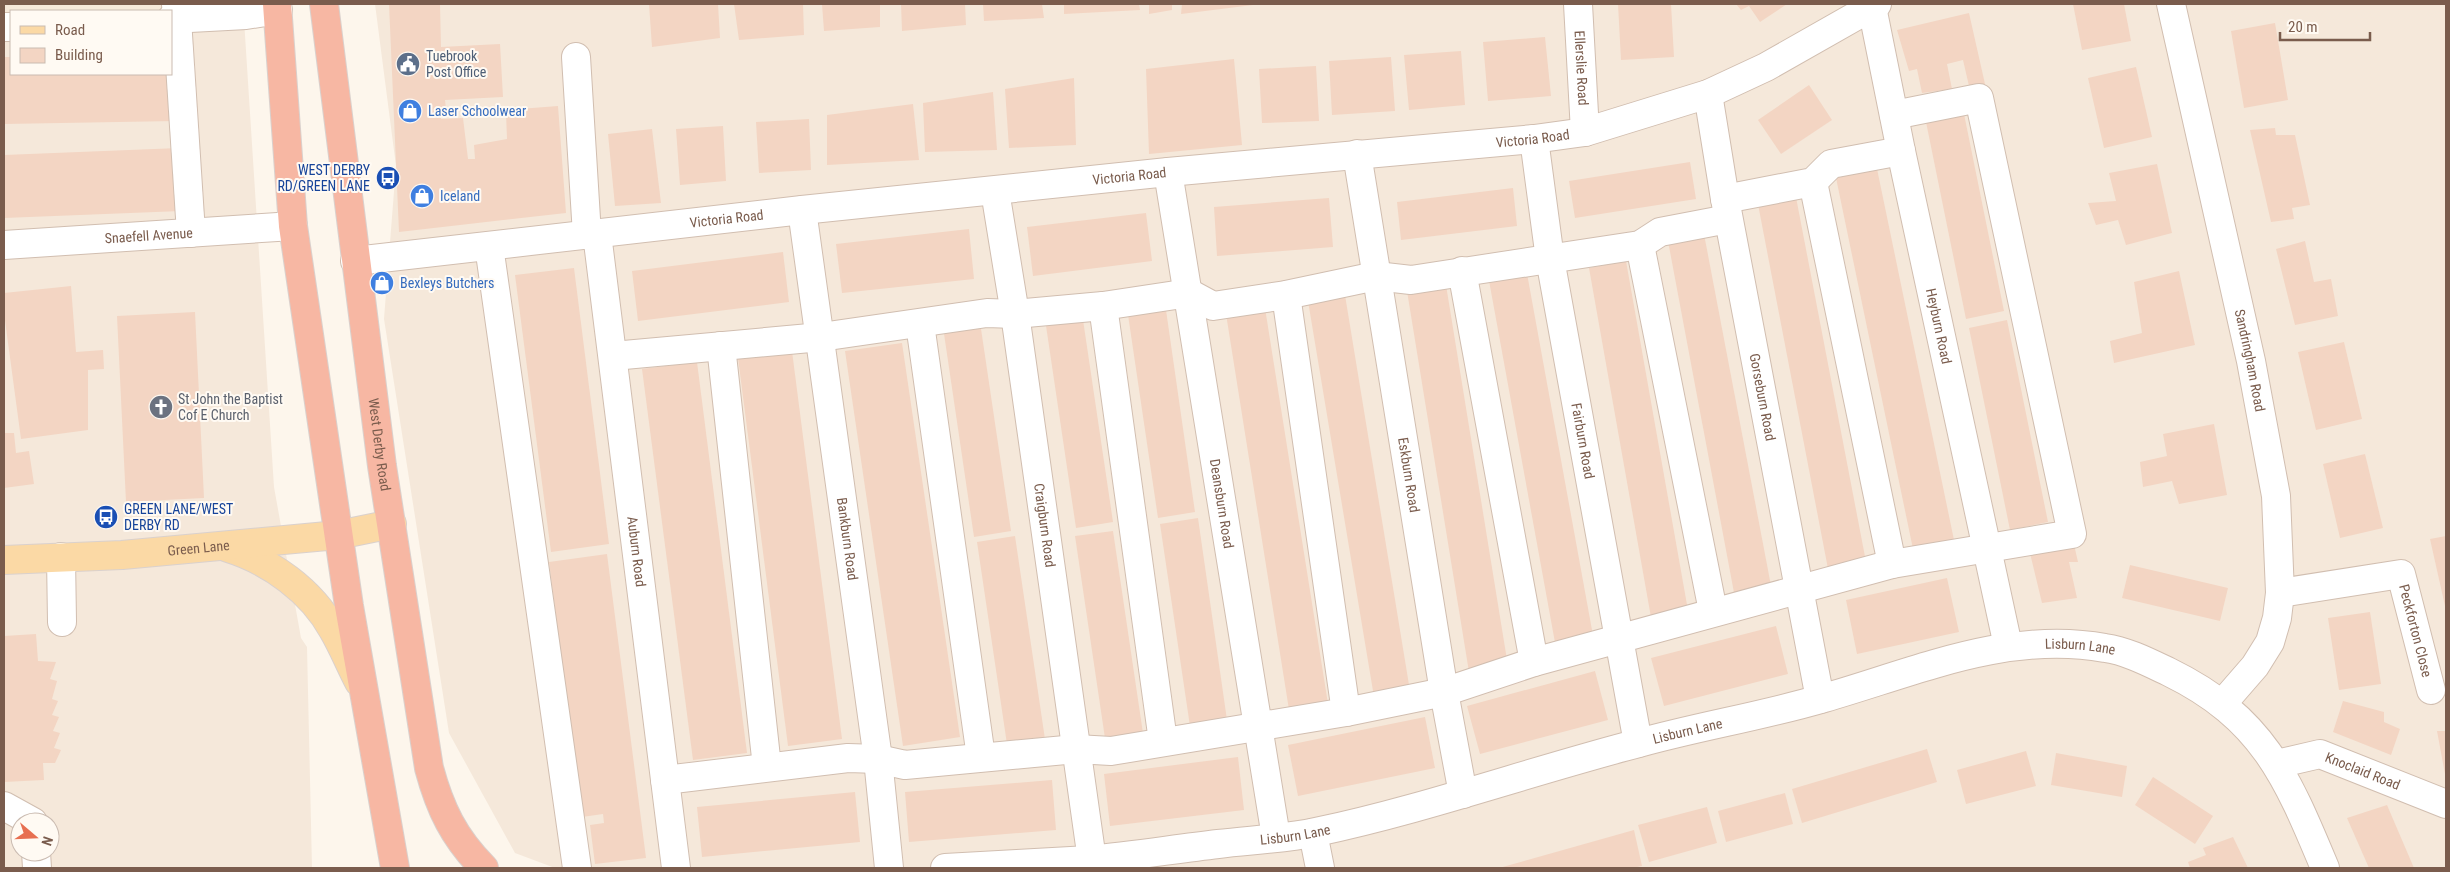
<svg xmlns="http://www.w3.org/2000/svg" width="2450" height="872" viewBox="0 0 2450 872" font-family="'Roboto Condensed',sans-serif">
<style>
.residential{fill:#f5e8da;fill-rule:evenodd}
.building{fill:#f3d5c3}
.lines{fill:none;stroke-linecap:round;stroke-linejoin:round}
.minor-casing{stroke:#d1beb0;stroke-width:30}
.major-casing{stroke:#dad1cd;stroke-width:30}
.highway-casing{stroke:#dad1cd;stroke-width:30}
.minor{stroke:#fff;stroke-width:28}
.major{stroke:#fbd9a5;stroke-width:28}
.highway{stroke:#f7b7a3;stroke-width:28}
.labels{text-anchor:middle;stroke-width:4;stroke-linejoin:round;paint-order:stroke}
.service-label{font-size:14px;fill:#4e5e75;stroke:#fffaf3;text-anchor:start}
.street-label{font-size:14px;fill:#7a5c4d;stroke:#fffaf3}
.shop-label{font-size:14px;fill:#366cbe;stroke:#fffaf3;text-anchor:start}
.transit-label{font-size:14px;fill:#164399;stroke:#fffaf3;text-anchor:end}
.worship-label{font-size:14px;fill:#5b616d;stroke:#fffaf3;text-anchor:start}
</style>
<rect width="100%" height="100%" fill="#fdf6ec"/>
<g class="residential">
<path d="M4,4H243L274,487L301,638L307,647L312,868H4ZM11,11H171V74H11ZM20,822H50V852H20Z"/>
<polygon points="375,4 2446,4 2446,868 555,868 515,853 449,733 384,319 396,166"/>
</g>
<g class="building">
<polygon points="389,4 440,4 441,47 500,44 503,97 445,100 446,109 441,110 441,119 463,118 468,159 475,159 474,145 507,139 506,113 520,113 519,109 558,106 566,213 399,232"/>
<polygon points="649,4 718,4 720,38 652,47"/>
<polygon points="734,4 803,4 804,35 739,40"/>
<polygon points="822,4 880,4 880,27 824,31"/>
<polygon points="901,4 965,4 966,25 902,31"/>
<polygon points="983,4 1042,4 1044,18 984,21"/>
<polygon points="1064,4 1139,4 1140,10 1064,14"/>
<polygon points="1149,4 1172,4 1172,10 1149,14"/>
<polygon points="1182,4 1253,4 1253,5 1181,14"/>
<polygon points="1618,4 1671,4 1674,57 1621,60"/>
<polygon points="1736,4 1787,4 1760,22 1749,6 1741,10"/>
<polygon points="2073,4 2124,4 2131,41 2082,50"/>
<polygon points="1969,13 1985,84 1969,86 1963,60 1947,64 1952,89 1922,93 1917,69 1909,71 1897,30"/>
<polygon points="2275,23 2288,100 2244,108 2231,31"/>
<polygon points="1545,37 1551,96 1488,101 1483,42"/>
<polygon points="1461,51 1465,105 1409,110 1404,55"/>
<polygon points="4,57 11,57 11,74 171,74 176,121 4,124"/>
<polygon points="1391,57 1395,111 1332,115 1329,61"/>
<polygon points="1234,59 1242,145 1149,154 1146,69"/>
<polygon points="1316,66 1319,121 1262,123 1259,69"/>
<polygon points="2136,67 2152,137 2104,148 2088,78"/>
<polygon points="1074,78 1076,145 1009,148 1005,89"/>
<polygon points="1809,85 1832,120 1781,154 1758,120"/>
<polygon points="993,92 997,150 925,152 923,103"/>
<polygon points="913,104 919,160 827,165 827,115"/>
<polygon points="1963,109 2004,311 1966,319 1925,117"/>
<polygon points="809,119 811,170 759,173 756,122"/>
<polygon points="723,126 726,181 680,185 676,129"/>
<polygon points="2275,128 2276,135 2295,135 2310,205 2292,208 2294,219 2271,222 2250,130"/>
<polygon points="652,129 661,203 615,206 608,134"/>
<polygon points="179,148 181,211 4,218 4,155"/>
<polygon points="1690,162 1696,199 1575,218 1569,181"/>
<polygon points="1876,164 1954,540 1913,549 1835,173"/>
<polygon points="2157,164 2172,233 2126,245 2118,220 2096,225 2088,203 2116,201 2109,173"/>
<polygon points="1513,188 1517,226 1401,240 1397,202"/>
<polygon points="1795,192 1867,567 1829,574 1757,199"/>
<polygon points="1329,198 1333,247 1217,256 1214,207"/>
<polygon points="1146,213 1152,261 1033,276 1027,227"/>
<polygon points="969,229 974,279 842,293 836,244"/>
<polygon points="1704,234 1772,591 1735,598 1668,241"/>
<polygon points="2305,241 2314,282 2331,279 2338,316 2295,325 2276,249"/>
<polygon points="783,252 789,302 638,321 632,271"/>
<polygon points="1626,261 1689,616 1652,623 1589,268"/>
<polygon points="574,268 609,544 551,552 515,275"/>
<polygon points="1526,268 1594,641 1556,648 1488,275"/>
<polygon points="2179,271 2195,345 2114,363 2110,341 2142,333 2134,282"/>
<polygon points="1446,285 1508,666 1469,672 1407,291"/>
<polygon points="71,286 76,352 103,350 104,369 88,370 88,430 21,439 4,313 4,293"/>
<polygon points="1344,289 1410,691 1374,697 1307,295"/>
<polygon points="1165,303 1195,512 1158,518 1127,308"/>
<polygon points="1265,308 1329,710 1290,716 1226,314"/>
<polygon points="195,312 204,498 126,502 117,316"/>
<polygon points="1082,313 1113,522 1076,528 1045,319"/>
<polygon points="2007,320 2048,522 2010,530 1969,328"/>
<polygon points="980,322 1011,531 974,537 943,327"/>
<polygon points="2344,342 2362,419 2316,430 2298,352"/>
<polygon points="902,343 960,737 903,746 845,351"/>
<polygon points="792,351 842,739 788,746 738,358"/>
<polygon points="697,362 747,753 693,760 642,369"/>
<polygon points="2214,424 2227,495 2179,504 2172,481 2143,487 2140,462 2167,456 2163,434"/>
<polygon points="4,433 14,433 16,453 29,451 34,484 4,488"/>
<polygon points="2365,454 2383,528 2340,538 2323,464"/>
<polygon points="1198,518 1228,727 1191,733 1160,524"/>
<polygon points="1113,531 1144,740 1106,745 1075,536"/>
<polygon points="1015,536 1046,746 1008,751 977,542"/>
<polygon points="2446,536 2446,606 2445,606 2430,539"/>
<polygon points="2073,540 2078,562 2069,562 2077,598 2042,603 2028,545"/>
<polygon points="607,554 646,858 595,864 590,825 604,823 603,814 582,817 549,562"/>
<polygon points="2130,565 2228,588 2220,621 2122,598"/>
<polygon points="1947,578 1959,632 1857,654 1846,600"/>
<polygon points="2370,612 2381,684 2339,690 2328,618"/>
<polygon points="1776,626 1788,674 1664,706 1651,658"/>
<polygon points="36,634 38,661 56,662 50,679 57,681 52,699 58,701 52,715 59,717 53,731 60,733 54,748 61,750 55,763 43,763 44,780 4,782 4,636"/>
<polygon points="1595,671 1608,720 1480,754 1467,706"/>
<polygon points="2343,701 2384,712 2384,722 2400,729 2391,755 2333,732"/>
<polygon points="1425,717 1435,768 1298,796 1288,745"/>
<polygon points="2437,731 2446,731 2446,774 2445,774"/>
<polygon points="1927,749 1937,782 1802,823 1792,789"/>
<polygon points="2026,751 2036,786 1966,804 1957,770"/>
<polygon points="2056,753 2127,766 2122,797 2051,785"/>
<polygon points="1238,757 1244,810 1110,826 1104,774"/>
<polygon points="2153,777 2213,816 2195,844 2135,805"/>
<polygon points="1052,780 1056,830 909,842 905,792"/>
<polygon points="855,792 860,842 702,857 697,807"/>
<polygon points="1785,793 1793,824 1726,842 1718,811"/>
<polygon points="2387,805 2414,868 2369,868 2347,818"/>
<polygon points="1707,807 1717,843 1649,862 1638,825"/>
<polygon points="1634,830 1642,866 1632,868 1499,868"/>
<polygon points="2233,837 2248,868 2190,868 2188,862 2206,855 2203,848"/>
</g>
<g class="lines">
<g class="minor-casing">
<g id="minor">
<polyline points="176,4 191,233"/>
<path id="s1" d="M1578,4L1585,132"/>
<path id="s2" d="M2171,4L2251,361L2276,496L2280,593L2277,618L2270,642L2255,666L2222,704"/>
<path id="s3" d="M1872,7L1901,151L2008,646"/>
<polyline points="171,19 246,15 278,10"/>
<polyline points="4,27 11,27"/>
<polyline points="576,57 587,235"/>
<path id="s4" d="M1708,94L1725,199L1820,699"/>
<path id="s5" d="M1534,139L1550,259L1638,743"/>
<path id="s6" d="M1357,154L1444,692L1463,794"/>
<path id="s7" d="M1168,172L1276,837"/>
<polyline points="1813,182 1892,564"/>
<path id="s8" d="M995,191L1015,314L1092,860"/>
<polyline points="1725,199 1813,182 1831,164 1901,151"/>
<path id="s9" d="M802,210L878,759L889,868"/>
<path id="s10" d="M597,234L676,868"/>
<path id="s11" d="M4,245L293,226"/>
<polyline points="1640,245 1713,611"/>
<polyline points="489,246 577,868"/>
<path id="s12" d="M355,261L802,210L1168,172L1534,139L1585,132L1708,94L1766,67L1877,4"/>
<polyline points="1462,271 1534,662"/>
<polyline points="1286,295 1346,712"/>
<polyline points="1103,306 1163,741"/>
<polyline points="920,324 981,757"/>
<polyline points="721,346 767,767"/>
<polyline points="613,356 821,337 987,313 1015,314 1103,306 1189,293 1213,306 1286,295 1376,276 1411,280 1640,245 1660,232 1728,219"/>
<polyline points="61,557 62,622"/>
<path id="s13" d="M2280,593L2401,574L2431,690"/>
<path id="s14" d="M2277,764L2320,754L2446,804"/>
<polyline points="665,780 848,758 878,759 905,765 1076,749 1111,751 1346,712 1444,692 1534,662 1892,564 2072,534 1979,98 1894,115"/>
<polyline points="4,806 33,822"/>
<polyline points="1313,833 1320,868"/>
<polyline points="36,852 37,868"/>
<path id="s15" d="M945,868C993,865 1041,863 1089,860C1132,856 1175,849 1218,844C1250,840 1284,839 1316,832C1425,809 1531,771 1639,743C1700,726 1763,716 1824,698C1915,672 2008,630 2105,648C2127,651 2150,663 2169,672C2263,718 2287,777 2325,868"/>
</g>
</g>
<g class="major-casing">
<g id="major">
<path d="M228,548C270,561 312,591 333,630C343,647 350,665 359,682"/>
<path id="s16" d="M4,560L122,555L338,535L392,524"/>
</g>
</g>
<g class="highway-casing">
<g id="highway">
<polyline points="277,4 293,226 349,606 395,868"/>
<path id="s17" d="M324,4L382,466L429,768C440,809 454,838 484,868"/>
</g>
</g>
<use href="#minor" class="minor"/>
<use href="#major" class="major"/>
<use href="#highway" class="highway"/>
</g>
<defs>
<g id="civic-disc" transform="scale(1.25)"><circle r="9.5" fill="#5c6f8a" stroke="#fffaf3"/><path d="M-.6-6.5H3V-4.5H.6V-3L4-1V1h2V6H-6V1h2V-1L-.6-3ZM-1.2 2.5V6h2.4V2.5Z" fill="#fff"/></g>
<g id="shop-disc" transform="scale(1.25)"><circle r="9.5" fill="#3f7fe0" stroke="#fffaf3"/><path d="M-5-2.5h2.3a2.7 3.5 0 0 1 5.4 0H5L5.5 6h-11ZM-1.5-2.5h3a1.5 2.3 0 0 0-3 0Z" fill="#fff"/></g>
<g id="bus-disc" transform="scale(1.25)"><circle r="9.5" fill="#1a4fb4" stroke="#fffaf3"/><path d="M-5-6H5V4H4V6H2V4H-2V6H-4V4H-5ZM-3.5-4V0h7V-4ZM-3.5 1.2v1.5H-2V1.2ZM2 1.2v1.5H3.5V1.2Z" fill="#fff"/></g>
<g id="church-disc" transform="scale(1.25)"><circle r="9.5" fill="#6b7280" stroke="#fffaf3"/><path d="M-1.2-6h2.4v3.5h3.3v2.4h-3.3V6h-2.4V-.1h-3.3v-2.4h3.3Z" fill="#fff"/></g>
</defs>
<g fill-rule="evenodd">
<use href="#civic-disc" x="408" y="64"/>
<use href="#shop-disc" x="410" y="111"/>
<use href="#bus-disc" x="388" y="178"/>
<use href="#shop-disc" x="422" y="196"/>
<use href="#shop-disc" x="382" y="283"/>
<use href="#church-disc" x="161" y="407"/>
<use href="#bus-disc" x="106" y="517"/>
</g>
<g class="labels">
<g class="service-label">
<text x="426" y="61">Tuebrook<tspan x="426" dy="16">Post Office</tspan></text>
</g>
<g class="street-label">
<text dy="5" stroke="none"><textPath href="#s1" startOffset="64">Ellerslie Road</textPath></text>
<text dy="5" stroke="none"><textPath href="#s12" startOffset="1184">Victoria Road</textPath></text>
<text dy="5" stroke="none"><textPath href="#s12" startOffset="779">Victoria Road</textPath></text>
<text dy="5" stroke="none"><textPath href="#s12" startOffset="374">Victoria Road</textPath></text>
<text dy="5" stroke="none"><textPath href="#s11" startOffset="145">Snaefell Avenue</textPath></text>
<text dy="5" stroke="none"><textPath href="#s3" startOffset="326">Heyburn Road</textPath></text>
<text dy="5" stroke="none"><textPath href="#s2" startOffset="365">Sandringham Road</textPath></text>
<text dy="5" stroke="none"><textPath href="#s4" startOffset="308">Gorseburn Road</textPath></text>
<text dy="5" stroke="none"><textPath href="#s5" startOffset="306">Fairburn Road</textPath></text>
<text dy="5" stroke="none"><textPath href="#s17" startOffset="444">West Derby Road</textPath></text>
<text dy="5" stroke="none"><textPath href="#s6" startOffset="325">Eskburn Road</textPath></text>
<text dy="5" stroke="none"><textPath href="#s7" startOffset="336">Deansburn Road</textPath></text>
<text dy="5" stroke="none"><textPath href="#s8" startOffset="338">Craigburn Road</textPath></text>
<text dy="5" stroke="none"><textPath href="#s9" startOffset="332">Bankburn Road</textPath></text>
<text dy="5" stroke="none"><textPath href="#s16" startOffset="195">Green Lane</textPath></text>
<text dy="5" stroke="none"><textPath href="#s10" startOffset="320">Auburn Road</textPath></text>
<text dy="5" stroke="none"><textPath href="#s13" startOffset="181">Peckforton Close</textPath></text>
<text dy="5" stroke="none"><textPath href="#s15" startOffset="1162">Lisburn Lane</textPath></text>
<text dy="5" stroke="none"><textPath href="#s15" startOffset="758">Lisburn Lane</textPath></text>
<text dy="5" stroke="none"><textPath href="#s14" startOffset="90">Knoclaid Road</textPath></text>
<text dy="5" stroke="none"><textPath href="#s15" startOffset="352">Lisburn Lane</textPath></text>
</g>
<g class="shop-label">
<text x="428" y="116">Laser Schoolwear</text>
<text x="440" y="201">Iceland</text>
<text x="400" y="288">Bexleys Butchers</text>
</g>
<g class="transit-label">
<text x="370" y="175">WEST DERBY<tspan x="370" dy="16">RD/GREEN LANE</tspan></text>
<text x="124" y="514" text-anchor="start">GREEN LANE/WEST<tspan x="124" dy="16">DERBY RD</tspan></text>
</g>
<g class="worship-label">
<text x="178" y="404">St John the Baptist<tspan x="178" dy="16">Cof E Church</tspan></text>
</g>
</g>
<rect width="2450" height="872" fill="none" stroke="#7a5c4d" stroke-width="10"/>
<rect x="10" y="10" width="162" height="65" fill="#fffaf3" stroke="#cabbb1"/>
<rect x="20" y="26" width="25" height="8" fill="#fbd9a5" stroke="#cabbb1"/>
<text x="55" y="35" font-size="15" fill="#7a5c4d">Road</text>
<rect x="20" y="48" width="25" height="15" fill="#f3d5c3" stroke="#cabbb1"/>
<text x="55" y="60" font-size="15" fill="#7a5c4d">Building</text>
<g transform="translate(35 837) rotate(109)"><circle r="24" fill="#fffaf3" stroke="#cabbb1"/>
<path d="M0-4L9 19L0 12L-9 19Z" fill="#e76f51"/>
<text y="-8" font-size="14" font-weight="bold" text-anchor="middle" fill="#7a5c4d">N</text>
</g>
<path d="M2280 32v8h90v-8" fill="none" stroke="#7a5c4d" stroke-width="2.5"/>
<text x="2288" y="32" font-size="15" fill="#7a5c4d" stroke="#fffaf3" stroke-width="4" paint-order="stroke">20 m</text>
</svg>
